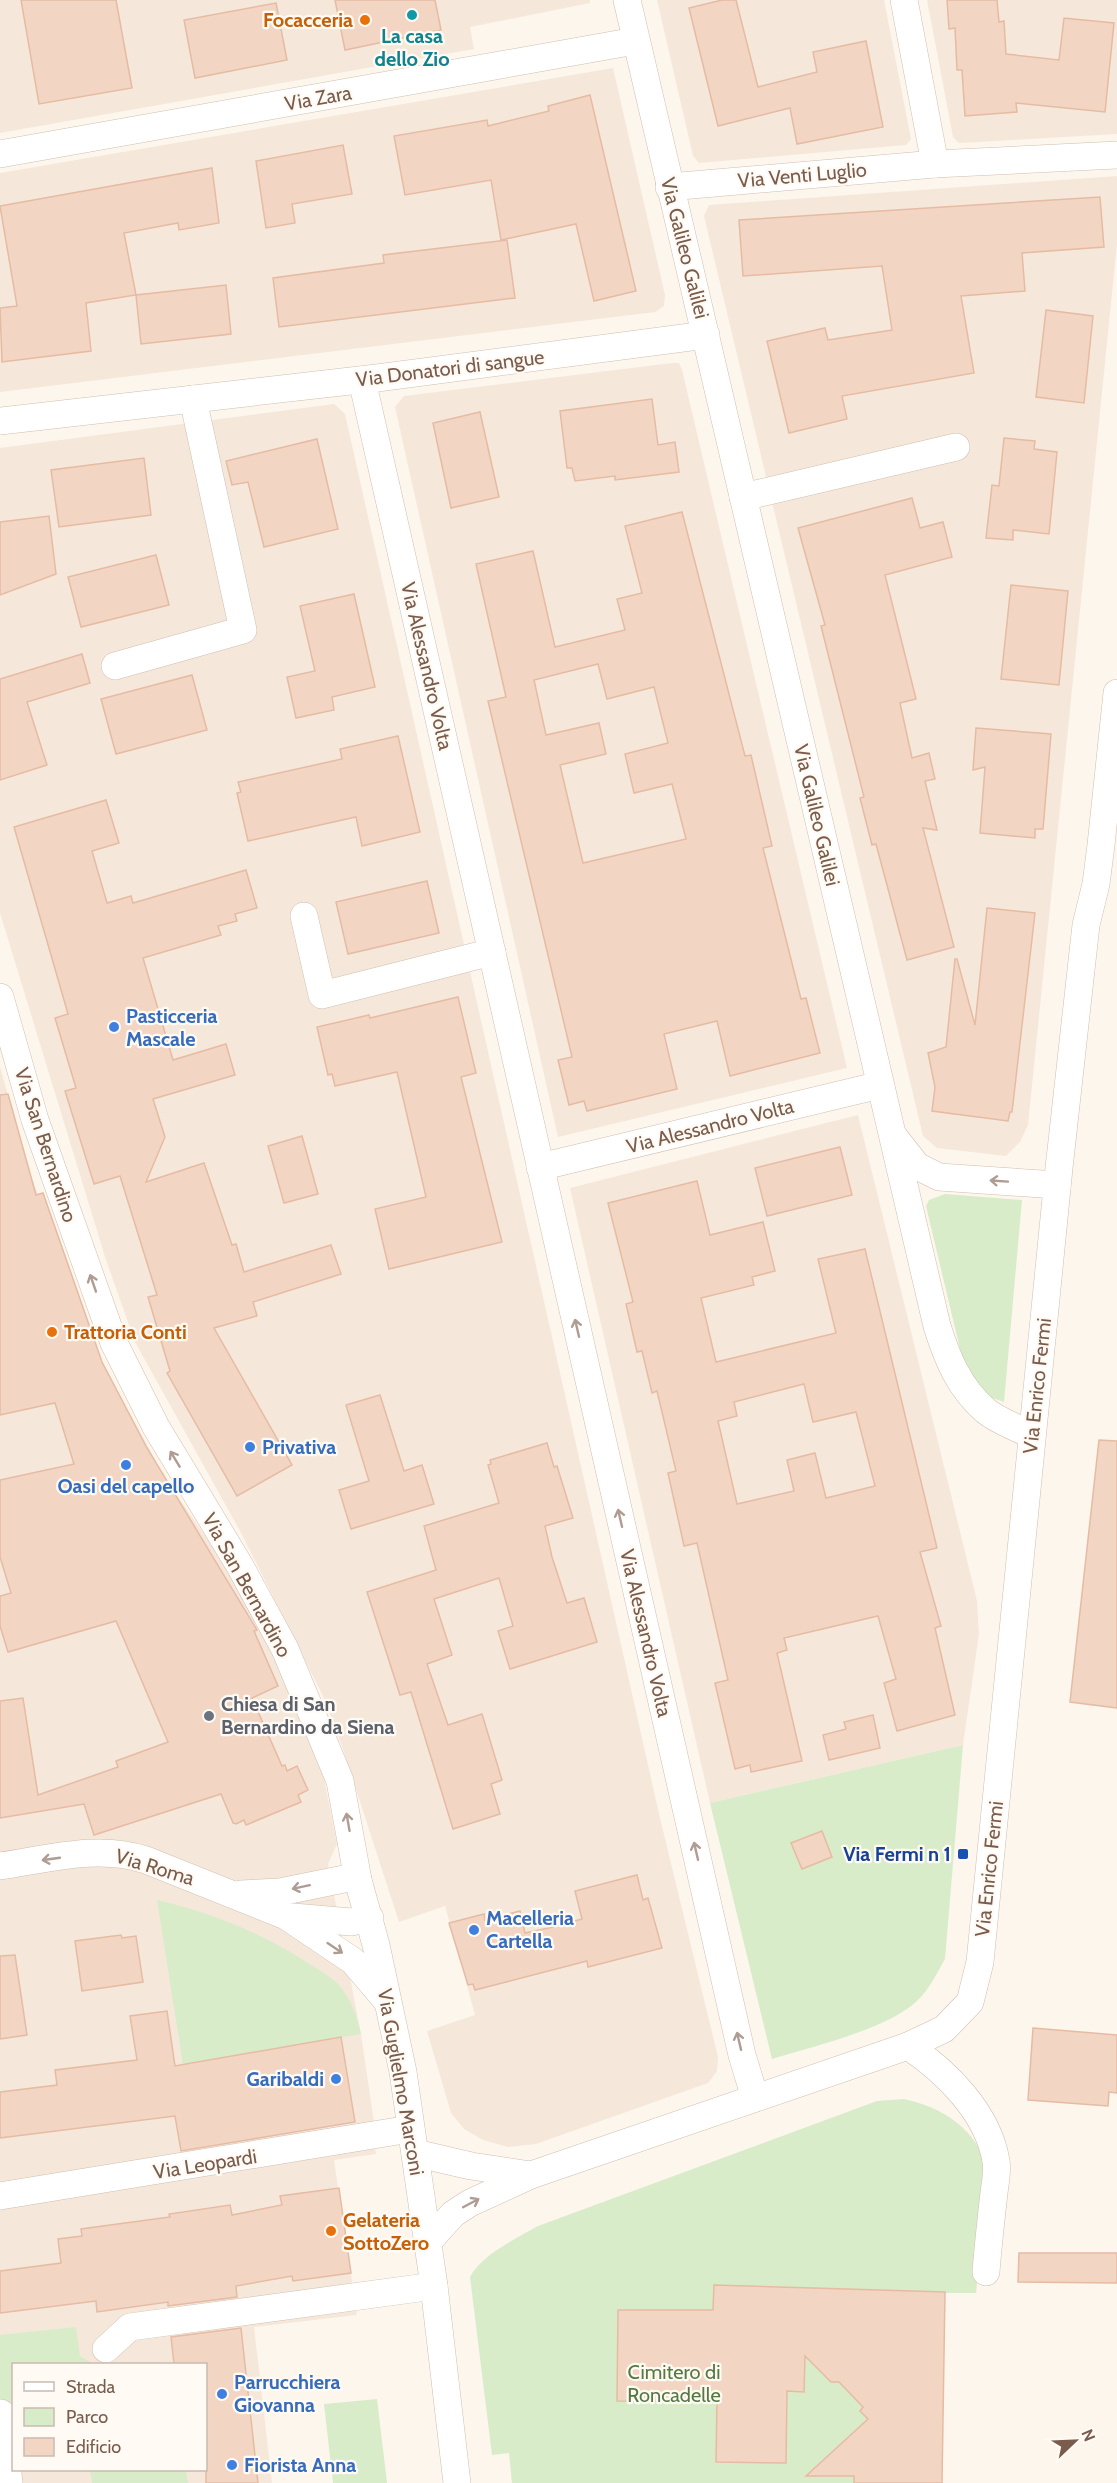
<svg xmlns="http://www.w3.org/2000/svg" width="1117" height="2483" viewBox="0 0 1117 2483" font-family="Cabin,sans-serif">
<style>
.residential{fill:#f5e8da;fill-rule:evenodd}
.green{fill:#d8ecc9}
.building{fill:#f3d5c3;stroke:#e6bba3;stroke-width:1.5;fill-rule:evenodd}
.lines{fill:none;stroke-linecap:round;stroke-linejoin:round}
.minor-casing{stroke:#d1beb0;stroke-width:28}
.minor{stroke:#fff;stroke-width:27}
.oneway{stroke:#af9d94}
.culture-dot{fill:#0f9aa8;stroke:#fffaf3;stroke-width:2}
.food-dot{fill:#e8710a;stroke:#fffaf3;stroke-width:2}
.shop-dot{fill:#3f7fe0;stroke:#fffaf3;stroke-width:2}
.worship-dot{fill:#6b7280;stroke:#fffaf3;stroke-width:2}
.transit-dot{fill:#1a4fb4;stroke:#fffaf3;stroke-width:2}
.labels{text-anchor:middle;stroke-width:4.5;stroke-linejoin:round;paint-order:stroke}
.food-label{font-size:20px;font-weight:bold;fill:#c56008;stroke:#fffaf3;text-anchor:start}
.culture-label{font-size:20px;font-weight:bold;fill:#0d838f;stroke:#fffaf3}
.street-label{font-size:20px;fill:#7a5c4d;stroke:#fffaf3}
.shop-label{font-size:20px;font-weight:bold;fill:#366cbe;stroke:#fffaf3;text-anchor:start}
.worship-label{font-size:20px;font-weight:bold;fill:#5b616d;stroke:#fffaf3;text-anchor:start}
.transit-label{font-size:20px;font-weight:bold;fill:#164399;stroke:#fffaf3;text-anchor:end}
.park-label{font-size:20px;fill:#537a41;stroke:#fffaf3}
</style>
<rect width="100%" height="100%" fill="#fdf6ec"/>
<g class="residential">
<polygon points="0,0 590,0 590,3 470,27 474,49 0,133"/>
<polygon points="657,0 884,0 911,139 906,145 699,163 693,156"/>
<polygon points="927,0 1117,0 1117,134 959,143 953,137"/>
<polygon points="613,68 665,295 664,306 655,312 0,392 0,173"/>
<polygon points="1117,176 1117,244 1028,1125 1020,1142 1006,1156 937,1148 923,1136 704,216 709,205"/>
<polygon points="672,363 679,363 682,370 847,1068 558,1137 395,407 404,396"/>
<polygon points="334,404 345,414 659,1814 718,2057 717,2071 708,2083 536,2144 508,2147 483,2140 464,2129 451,2113 427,2031 475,2015 445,1906 399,1922 343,1749 323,1696 240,1531 135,1342 106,1260 0,913 0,448"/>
<path d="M0,1067L30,1174L38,1194L43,1193L102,1362L165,1478L246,1595L320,1758L337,1844L328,1864L361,2034L375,2129L372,2130L376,2154L334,2160L357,2315L254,2327L272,2483H0ZM14,2364H206V2470H14Z"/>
<polygon points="858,1115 977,1601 979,1634 963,1745 710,1803 570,1188"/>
</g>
<g class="green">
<polygon points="945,1194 1022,1200 1004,1402 984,1395 965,1370 926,1206 929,1200"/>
<path d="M963,1745L945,1959C937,1973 929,1990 917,2001C886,2030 813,2046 772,2059L710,1803Z"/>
<path d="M157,1900C210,1912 262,1933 308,1963C318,1969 330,1976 338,1984C351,1998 357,2016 361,2034L183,2065Z"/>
<path d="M904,2099C942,2107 978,2129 987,2170C990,2182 986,2198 984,2211C982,2238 979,2266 976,2293H945L942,2483H512L509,2453L492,2455L470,2277C481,2255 517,2238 538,2226L877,2101Z"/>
<polygon points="76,2327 80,2356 93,2364 14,2364 13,2402 0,2404 0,2335"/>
<polygon points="377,2399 387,2483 333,2483 324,2404"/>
<polygon points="90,2470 186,2470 188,2483 92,2483"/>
</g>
<g class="building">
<polygon points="21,0 116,0 132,88 39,104"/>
<polygon points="335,0 435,0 441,30 345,50"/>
<polygon points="722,0 736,0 758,87 817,72 813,52 866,41 883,127 797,144 790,108 718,126 689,8"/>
<polygon points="947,0 997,0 999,22 1004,21 1006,54 1059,60 1064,18 1114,23 1105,112 1016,103 1017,112 965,116 962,70 957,70 955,28 949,29"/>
<polygon points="276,3 287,60 195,78 184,20"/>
<polygon points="590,95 636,291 594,301 576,224 501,240 491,180 405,195 394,136 487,120 488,126 549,111 548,106"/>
<polygon points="343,145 352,194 292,204 295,223 266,228 256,161"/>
<polygon points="212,168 219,223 179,230 178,223 124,233 136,295 86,303 91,351 2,362 0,308 17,306 0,206"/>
<polygon points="1100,197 1104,247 1022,253 1025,291 961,296 974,373 842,396 847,419 789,433 767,341 825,328 828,340 892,330 882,266 743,276 739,220"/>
<polygon points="507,240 515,298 279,327 273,278 384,263 383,255"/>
<polygon points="226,285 231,334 141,344 136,295"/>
<polygon points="1046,310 1093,316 1084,403 1036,397"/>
<polygon points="652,399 658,445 675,442 679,472 615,480 615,476 575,481 572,468 567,468 560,411"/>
<polygon points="480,412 499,497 451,508 433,423"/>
<polygon points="1004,438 1035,441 1034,449 1057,452 1049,534 1013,530 1013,540 986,538 992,485 999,486"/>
<polygon points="317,439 338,529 264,547 248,482 232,485 226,461"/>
<polygon points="144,458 151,515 59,527 51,470"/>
<polygon points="912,498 920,528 943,522 952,557 885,575 916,699 900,703 912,758 929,753 935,779 925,781 937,830 923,828 954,947 907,960 876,844 872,845 860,798 864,797 821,626 825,625 798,528"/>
<path d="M682,512L745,756L751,755L772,846L763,848L801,999L806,998L820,1053L730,1076L717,1021L664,1034L677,1089L587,1111L584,1101L569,1105L558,1060L572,1057L488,701L506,697L476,564L533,551L555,647L625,630L617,599L642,593L625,526ZM598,664L607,699L654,687L668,743L625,754L634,793L672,784L686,839L583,863L560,765L606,754L599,723L546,735L534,680Z"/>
<polygon points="49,516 56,574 0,595 0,522"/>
<polygon points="156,555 169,605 81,627 68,577"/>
<polygon points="1011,585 1068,591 1059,685 1001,679"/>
<polygon points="354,594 375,687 332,697 334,710 296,718 287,677 315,671 300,606"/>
<polygon points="82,654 90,683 27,702 47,765 0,780 0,679"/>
<polygon points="192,675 207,730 116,754 101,699"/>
<polygon points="976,728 1051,734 1043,829 1035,829 1035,838 980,833 985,767 973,770"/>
<polygon points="398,736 420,832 362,846 356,817 248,841 237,793 241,792 238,782 342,759 340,749"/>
<polygon points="106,800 119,843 92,851 107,903 131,896 133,903 246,870 257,908 235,914 237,921 218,926 221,935 143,958 173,1060 226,1044 235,1075 153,1099 165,1137 146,1182 204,1163 232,1245 236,1244 244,1272 331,1245 341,1274 253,1302 257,1316 214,1328 292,1465 237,1496 167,1373 170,1371 148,1297 157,1295 120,1176 94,1184 65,1091 76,1088 55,1018 68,1014 14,827"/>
<polygon points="427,881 439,933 348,954 336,902"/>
<polygon points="987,908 1035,913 1012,1112 1010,1112 1008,1121 932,1111 935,1087 928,1053 946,1047 955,959 957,959 975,1025"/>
<polygon points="458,997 476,1073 461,1077 502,1242 389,1269 375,1209 426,1197 397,1072 335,1086 332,1074 328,1075 317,1027 369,1015 370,1018"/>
<polygon points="8,1094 36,1195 43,1193 102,1362 147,1448 257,1630 254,1631 278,1686 252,1698 282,1766 285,1765 287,1771 297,1766 308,1790 298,1795 301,1802 246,1825 244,1820 236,1824 233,1823 221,1794 94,1835 84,1804 0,1818 0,1701 23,1698 38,1795 118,1767 116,1761 168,1742 116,1621 8,1652 0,1626 0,1596 11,1593 0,1557 0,1480 74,1464 55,1403 0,1415 0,1095"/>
<polygon points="302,1136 318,1194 284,1203 268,1146"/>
<polygon points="840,1147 852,1195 767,1216 755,1168"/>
<path d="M697,1181L710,1235L763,1222L775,1271L752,1277L754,1285L701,1298L716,1362L836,1333L818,1259L865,1249L937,1548L920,1552L941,1626L935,1628L955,1715L897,1731L884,1683L896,1679L878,1616L784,1638L787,1650L777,1653L802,1761L751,1772L750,1765L735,1769L715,1683L728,1680L697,1543L684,1546L668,1473L676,1471L657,1391L652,1393L642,1351L637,1352L626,1304L633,1302L608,1203ZM804,1384L813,1422L856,1412L875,1486L826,1498L815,1453L787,1460L794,1491L737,1504L718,1421L737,1416L734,1402Z"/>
<polygon points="380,1395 404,1471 422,1465 434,1504 351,1529 339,1490 369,1481 346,1405"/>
<polygon points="1099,1440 1117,1441 1117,1708 1070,1702"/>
<polygon points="547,1443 554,1467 557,1466 573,1518 545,1526 552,1557 567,1603 584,1598 597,1642 510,1669 498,1631 513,1626 499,1578 434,1599 452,1655 427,1664 448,1725 482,1714 502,1780 491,1784 500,1814 453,1829 411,1692 400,1695 367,1592 436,1570 424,1526 499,1503 488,1465 491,1464 490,1460"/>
<polygon points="873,1715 880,1748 829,1760 823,1735 846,1729 844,1722"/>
<polygon points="822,1831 832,1857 802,1869 791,1843"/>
<polygon points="637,1875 643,1900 648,1898 662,1948 588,1967 587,1961 475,1990 473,1984 468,1985 449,1923 484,1914 485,1920 520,1911 525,1933 553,1927 582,1919 575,1891"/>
<polygon points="121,1935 122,1938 136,1936 143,1982 82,1991 75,1941"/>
<polygon points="15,1955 27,2035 0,2039 0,1956"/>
<polygon points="167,2011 175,2066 341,2037 355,2122 181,2151 175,2116 0,2138 0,2092 57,2085 55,2070 137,2060 130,2016"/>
<polygon points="1033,2028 1117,2035 1117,2093 1109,2092 1108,2106 1028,2100"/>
<polygon points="339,2188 351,2273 293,2281 292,2276 236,2286 237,2297 168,2306 168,2302 97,2312 96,2301 0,2313 0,2271 61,2263 58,2239 82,2236 81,2229 170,2217 169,2214 230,2205 232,2215 282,2205 280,2196"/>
<polygon points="1019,2253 1117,2253 1117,2283 1018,2282"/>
<polygon points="714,2285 945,2292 942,2483 854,2483 854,2476 806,2476 868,2419 860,2411 863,2407 839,2382 831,2382 805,2356 804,2392 787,2391 786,2463 716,2462 717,2402 617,2401 618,2310 713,2310"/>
<polygon points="241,2328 258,2483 206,2483 206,2364 174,2364 171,2337"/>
</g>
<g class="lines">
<g class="minor-casing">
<g id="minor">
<path d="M627,0L937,1326C947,1358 959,1388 986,1411C998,1421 1018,1428 1032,1435"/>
<polyline points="904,0 935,164"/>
<polyline points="0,154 635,41"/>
<polyline points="669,187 935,164 1117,155"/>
<polyline points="362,380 742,2055 755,2098"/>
<polyline points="0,421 377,378 706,335"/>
<polyline points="743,497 956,447"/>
<polyline points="115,666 243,630 193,399"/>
<polyline points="304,916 322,995 492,952"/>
<polyline points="0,997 35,1120 114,1343 156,1427 240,1566 285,1649 340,1781 358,1880 376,1945 403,2072 434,2286 457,2483"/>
<polyline points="895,1138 917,1166 939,1177 1057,1185"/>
<polyline points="540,1167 880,1085"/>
<path d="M0,1866C48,1859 99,1844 146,1860L286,1916L353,1961L387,2001"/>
<polyline points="241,1894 280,1892 349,1878 358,1880"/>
<polyline points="293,1917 351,1922 370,1918"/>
<path d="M908,2046C947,2072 988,2113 996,2161C998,2171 995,2183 994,2193C991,2220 988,2246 986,2272"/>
<polyline points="415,2153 471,2166 531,2175"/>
<polyline points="0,2196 410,2129"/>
<polyline points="428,2242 453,2214 470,2203 531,2175 908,2046 944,2029 970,2002 980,1962 1059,1168 1086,925 1096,884 1101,845 1117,693"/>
<polyline points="106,2349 130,2327 434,2286"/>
<polyline points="1,2413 9,2483"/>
</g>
</g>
<use href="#minor" class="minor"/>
</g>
<defs><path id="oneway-shaft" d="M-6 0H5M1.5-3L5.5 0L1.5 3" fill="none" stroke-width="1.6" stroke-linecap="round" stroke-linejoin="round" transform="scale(1.5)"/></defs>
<g class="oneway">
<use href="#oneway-shaft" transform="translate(999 1181) rotate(-176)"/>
<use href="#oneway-shaft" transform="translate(93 1283) rotate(-109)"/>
<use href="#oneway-shaft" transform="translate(577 1328) rotate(-103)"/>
<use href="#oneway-shaft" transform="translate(175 1459) rotate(-121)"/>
<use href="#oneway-shaft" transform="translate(620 1518) rotate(-103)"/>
<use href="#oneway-shaft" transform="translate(348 1822) rotate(-100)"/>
<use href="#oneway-shaft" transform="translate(696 1851) rotate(-103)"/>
<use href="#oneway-shaft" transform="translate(51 1859) rotate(172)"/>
<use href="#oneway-shaft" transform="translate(301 1887) rotate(168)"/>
<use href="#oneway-shaft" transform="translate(335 1948) rotate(34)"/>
<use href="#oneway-shaft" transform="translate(739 2041) rotate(-103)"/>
<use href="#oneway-shaft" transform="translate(471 2203) rotate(-28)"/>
</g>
<circle class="culture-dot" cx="412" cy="15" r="6"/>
<g class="food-dot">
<circle cx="365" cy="20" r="6"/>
<circle cx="52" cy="1332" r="6"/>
<circle cx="331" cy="2231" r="6"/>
</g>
<g class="shop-dot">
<circle cx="114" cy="1027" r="6"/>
<circle cx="250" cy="1447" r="6"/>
<circle cx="126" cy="1465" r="6"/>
<circle cx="474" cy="1930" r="6"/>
<circle cx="336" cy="2079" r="6"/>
<circle cx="222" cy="2394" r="6"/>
<circle cx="232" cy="2465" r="6"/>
</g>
<circle class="worship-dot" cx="209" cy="1716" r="6"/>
<rect class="transit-dot" x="957" y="1848" width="12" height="12" rx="3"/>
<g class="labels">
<g class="food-label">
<text x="353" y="27" text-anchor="end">Focacceria</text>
<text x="64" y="1339">Trattoria Conti</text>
<text x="343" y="2227">Gelateria<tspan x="343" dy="23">SottoZero</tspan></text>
</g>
<g class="culture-label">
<text x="412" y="43">La casa<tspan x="412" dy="23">dello Zio</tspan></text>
</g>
<g class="street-label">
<text transform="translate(318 98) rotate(-10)" y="7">Via Zara</text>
<text transform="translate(802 175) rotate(-5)" y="7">Via Venti Luglio</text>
<text transform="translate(685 248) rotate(76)" y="7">Via Galileo Galilei</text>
<text transform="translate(450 368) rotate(-7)" y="7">Via Donatori di sangue</text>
<text transform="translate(427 666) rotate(77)" y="7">Via Alessandro Volta</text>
<text transform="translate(817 815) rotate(77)" y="7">Via Galileo Galilei</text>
<text transform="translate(710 1126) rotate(-14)" y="7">Via Alessandro Volta</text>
<text transform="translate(46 1145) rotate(72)" y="7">Via San Bernardino</text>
<text transform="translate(1037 1386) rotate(-84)" y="7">Via Enrico Fermi</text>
<text transform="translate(247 1585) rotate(61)" y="7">Via San Bernardino</text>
<text transform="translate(646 1633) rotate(77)" y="7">Via Alessandro Volta</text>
<text transform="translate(155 1867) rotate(17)" y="7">Via Roma</text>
<text transform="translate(989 1869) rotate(-84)" y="7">Via Enrico Fermi</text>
<text transform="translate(401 2082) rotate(80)" y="7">Via Guglielmo Marconi</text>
<text transform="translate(205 2164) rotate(-9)" y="7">Via Leopardi</text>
</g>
<g class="shop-label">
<text x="126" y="1023">Pasticceria<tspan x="126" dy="23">Mascale</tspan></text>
<text x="262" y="1454">Privativa</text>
<text x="126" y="1493" text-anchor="middle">Oasi del capello</text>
<text x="486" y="1925">Macelleria<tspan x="486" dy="23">Cartella</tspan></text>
<text x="324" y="2086" text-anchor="end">Garibaldi</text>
<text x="234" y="2389">Parrucchiera<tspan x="234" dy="23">Giovanna</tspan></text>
<text x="244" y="2472">Fiorista Anna</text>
</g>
<g class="worship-label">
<text x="221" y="1711">Chiesa di San<tspan x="221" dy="23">Bernardino da Siena</tspan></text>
</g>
<g class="transit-label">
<text x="951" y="1861">Via Fermi n 1</text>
</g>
<g class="park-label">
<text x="674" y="2379">Cimitero di<tspan x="674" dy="23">Roncadelle</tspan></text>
</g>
</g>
<rect x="12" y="2363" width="195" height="108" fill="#fffaf3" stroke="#cabbb1" stroke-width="1.5"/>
<rect x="24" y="2382" width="30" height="9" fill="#ffffff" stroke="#cabbb1" stroke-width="1.5"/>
<text x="66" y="2393" font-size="18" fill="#7a5c4d">Strada</text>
<rect x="24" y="2408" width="30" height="18" fill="#d8ecc9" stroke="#cabbb1" stroke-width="1.5"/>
<text x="66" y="2423" font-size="18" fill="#7a5c4d">Parco</text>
<rect x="24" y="2438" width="30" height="18" fill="#f3d5c3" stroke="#cabbb1" stroke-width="1.5"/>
<text x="66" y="2453" font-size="18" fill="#7a5c4d">Edificio</text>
<g transform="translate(1075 2441) rotate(67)" stroke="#fffaf3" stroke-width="4.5" paint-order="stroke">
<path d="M0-4.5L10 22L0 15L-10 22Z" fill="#7a5c4d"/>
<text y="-9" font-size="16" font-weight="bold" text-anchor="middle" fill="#7a5c4d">N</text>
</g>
</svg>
